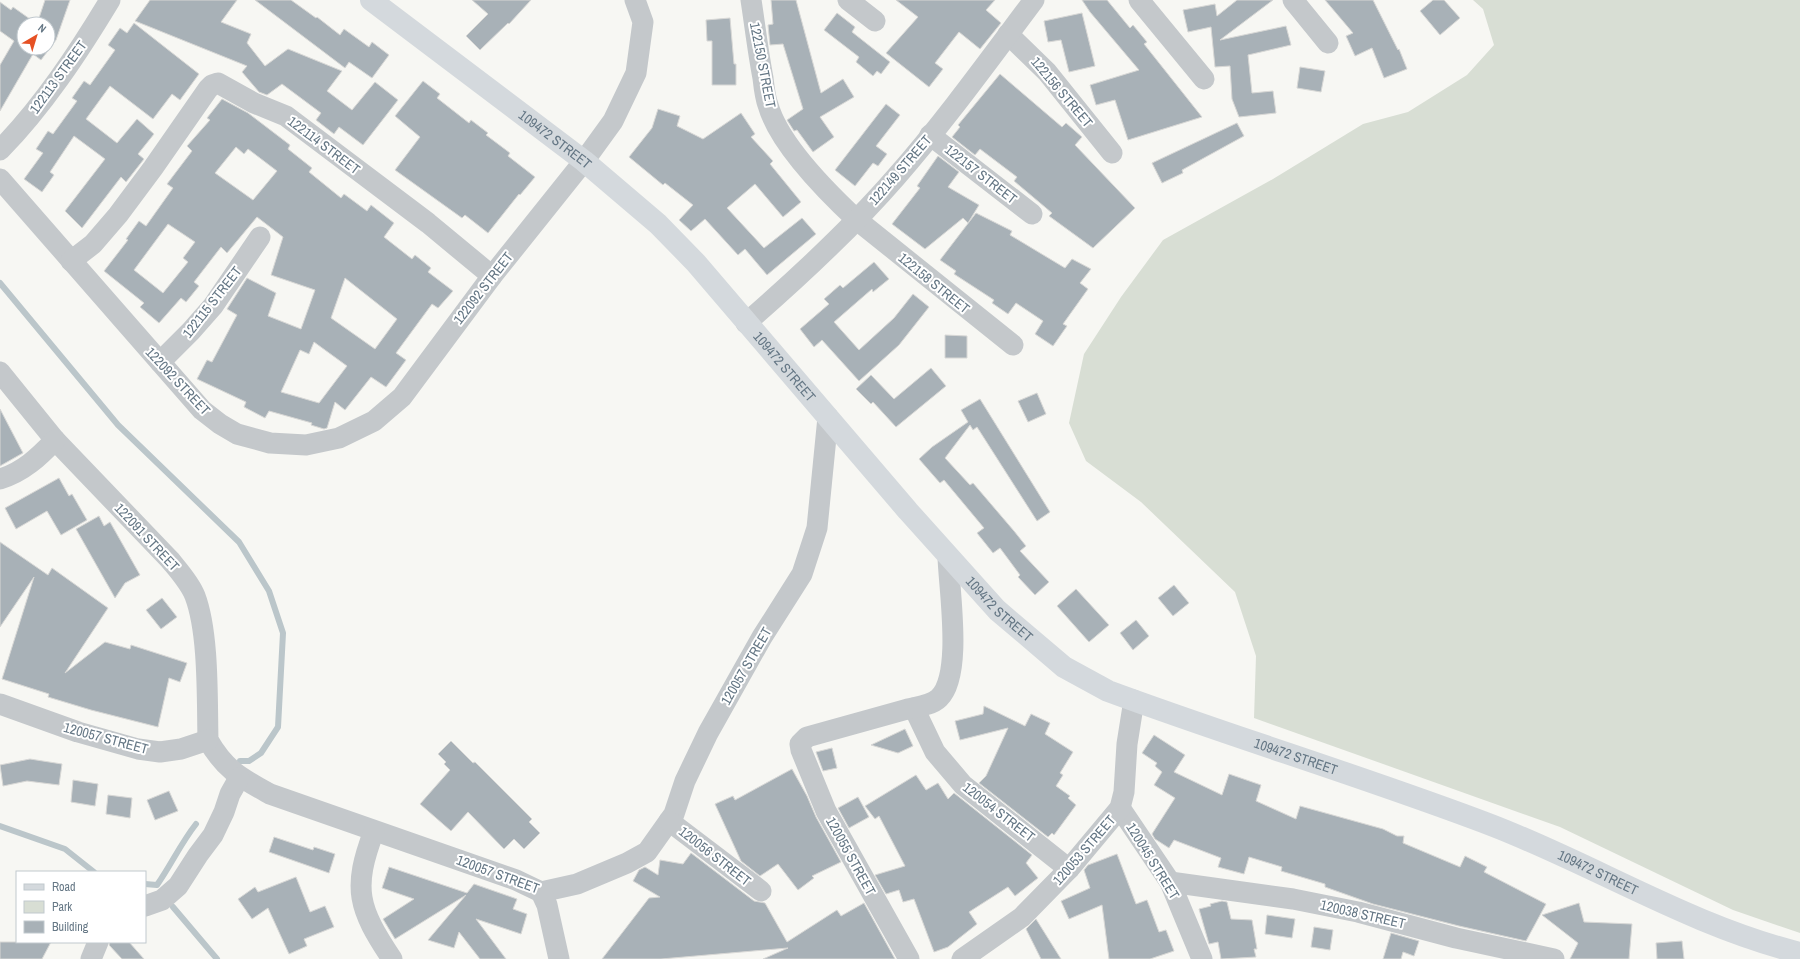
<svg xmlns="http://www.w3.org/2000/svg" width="1800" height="959" viewBox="0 0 1800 959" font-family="'Archivo Narrow',sans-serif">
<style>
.green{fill:#d8ded4}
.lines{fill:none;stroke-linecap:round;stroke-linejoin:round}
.stream{stroke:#bbc6ca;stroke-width:6}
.building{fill:#a8b1b7;stroke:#d8d8d6;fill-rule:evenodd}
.street{stroke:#c4c8cb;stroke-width:21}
.secondary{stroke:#d4d9dd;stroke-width:22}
.labels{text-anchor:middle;stroke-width:4;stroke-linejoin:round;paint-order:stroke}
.street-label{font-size:14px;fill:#657785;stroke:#fff}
</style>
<rect width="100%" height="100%" fill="#f7f7f3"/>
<polygon class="green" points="1473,0 1800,0 1800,933 1733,910 1560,827 1254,718 1256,656 1235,592 1141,502 1086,461 1069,423 1084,354 1121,297 1163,240 1273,179 1363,124 1408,112 1467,75 1494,45 1483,9"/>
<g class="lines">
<g class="stream">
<polyline points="0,283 118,425 239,542 269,591 283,633 278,727 261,753 249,761 240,761"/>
<polyline points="0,826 65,849 94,872"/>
<path d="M145,884L157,885C171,865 181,843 196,824"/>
<polyline points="173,907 217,959"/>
</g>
</g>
<g class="building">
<polygon points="45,0 70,0 56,40 41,60 33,54 0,111 0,65 14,41 0,31 0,2 11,10 13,7 37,24 24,24 24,48 48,48 48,24 37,24"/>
<polygon points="150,0 237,0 221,22 251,34 247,43 265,66 288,49 342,71 327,91 352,110 375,82 398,100 363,145 339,127 334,134 316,120 321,113 282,84 267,95 259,92 242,72 247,66 135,21"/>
<polygon points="255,0 291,0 316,18 317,17 340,35 344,29 369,47 372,42 389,55 372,78 349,62 345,68"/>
<polygon points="472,0 531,0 509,24 508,23 480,50 466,36 488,14"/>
<polygon points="771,0 796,0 821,93 843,79 854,97 820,117 834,137 813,152 797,130 794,131 787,120 803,109 783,44 770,45 768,25 773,24"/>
<polygon points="896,0 995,0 986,10 1001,23 980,49 959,32 935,63 943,69 929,87 886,53 918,17"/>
<polygon points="1082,0 1107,0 1130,28 1133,25 1147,42 1144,44 1202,117 1128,140 1115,100 1096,105 1090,85 1139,70 1090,12"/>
<polygon points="1237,0 1273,0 1220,40 1286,26 1291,45 1248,55 1252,93 1273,91 1276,113 1239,117 1232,99 1230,66 1215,67 1211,27 1188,32 1183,10 1215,4 1217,16"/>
<polygon points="1325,0 1373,0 1398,50 1399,49 1407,69 1384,78 1372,48 1355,56 1346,36 1353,33"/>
<polygon points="1433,0 1444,0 1460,18 1440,35 1420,11"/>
<polygon points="837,13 855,27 852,32 890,62 881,74 877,71 873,76 856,62 859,57 824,30"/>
<polygon points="1082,13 1095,66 1069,72 1061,40 1048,42 1044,21"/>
<polygon points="730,18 734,64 736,64 736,85 712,85 712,41 707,41 706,20"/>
<polygon points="134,23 199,74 180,100 172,94 153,119 110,86 86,119 117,143 137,119 154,134 138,154 144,159 126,182 121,177 82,228 65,211 105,159 74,136 50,172 54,175 42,192 24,179 43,153 36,149 48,131 53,134 77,101 72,98 84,81 90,85 115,50 108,45 120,28 127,33"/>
<polygon points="1300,67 1325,71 1321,92 1297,88"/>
<polygon points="1000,74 1062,127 1066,123 1082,137 1075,145 1135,208 1093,248 1049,216 1052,213 1014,181 1017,177 980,149 975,155 952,137 960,127 958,125"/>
<polygon points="423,81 440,94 437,98 469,123 471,120 488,133 486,135 510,153 508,156 535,177 520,195 519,194 488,233 465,215 462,218 395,170 420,137 395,116"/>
<path d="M222,99L248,113L290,145L288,149L312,168L309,172L341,198L344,194L367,211L371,205L394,223L384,237L412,259L415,255L431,268L428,272L453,291L438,308L432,304L396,353L406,360L386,387L371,377L345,410L335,402L327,428L324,429L311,425L312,423L269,411L265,418L244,407L246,402L197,379L207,360L212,362L237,315L227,309L247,278L276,293L268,316L301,329L315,290L271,275L283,237L257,217L227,253L221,247L194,282L199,286L186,302L181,298L159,323L140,307L144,303L104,271L128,240L126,239L139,221L146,226L173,188L167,184L192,151L187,146L210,120L207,118ZM236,147L244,154L248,149L277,171L253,200L215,173ZM168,224L195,242L183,258L188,262L163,293L134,270ZM345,278L397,319L375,349L331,318ZM314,342L347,366L319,403L281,392L300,350L309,354Z"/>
<polygon points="886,104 900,115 876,146 887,154 878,166 873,163 855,186 835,170"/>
<polygon points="658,109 680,116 677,126 703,139 741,113 755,134 751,137 773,161 770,164 801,202 783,217 755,184 727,208 764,248 802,218 816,234 767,275 745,249 738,255 705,219 691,231 679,220 693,205 665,183 663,185 629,157 652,128"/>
<polygon points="1237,123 1244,136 1182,170 1183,173 1162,183 1152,163"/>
<polygon points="938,156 959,172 948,187 979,205 968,223 963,218 925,249 892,224 920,188 917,186"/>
<polygon points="976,213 1012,231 1010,235 1065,268 1072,259 1091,269 1080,283 1088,289 1063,324 1067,326 1053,346 1035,334 1043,321 1016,303 1008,314 992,303 994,300 954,274 956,271 940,260"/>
<polygon points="874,262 889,279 873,292 872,289 834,322 859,350 894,318 913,294 929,307 899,345 859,381 822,340 814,347 800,329 829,304 824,299 840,285 843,288"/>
<polygon points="945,335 967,336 967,358 945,358"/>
<polygon points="931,368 946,386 896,427 873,402 871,404 856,389 871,375 894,399"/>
<polygon points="1037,393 1046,414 1028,422 1018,401"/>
<polygon points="980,399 1050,512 1037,521 977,427 973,430 970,425 945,458 970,485 973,483 1014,531 1026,546 1020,551 1049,582 1035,595 1018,577 1020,575 1000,548 993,553 977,533 984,528 944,480 940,483 919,459 932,447 968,422 961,410"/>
<polygon points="0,409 23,453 0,466"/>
<polygon points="59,478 69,496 72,494 87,520 61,535 47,511 16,529 5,508"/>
<polygon points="99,516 104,526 110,522 140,575 125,583 115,598 76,529"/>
<polygon points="0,542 48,575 52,568 108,608 65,673 105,642 130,649 131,645 187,663 180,682 169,678 158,727 91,710 48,697 49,694 2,679 34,577 0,627"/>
<polygon points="1174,585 1189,603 1173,616 1158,598"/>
<polygon points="1076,589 1109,625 1089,642 1057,606"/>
<polygon points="162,598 177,617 161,629 146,610"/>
<polygon points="1136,620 1149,636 1133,650 1120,633"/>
<polygon points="984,706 1025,726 1031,714 1050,723 1045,734 1073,752 1060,773 1063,775 1056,786 1070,796 1068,798 1076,805 1054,835 1052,833 1048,837 979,783 986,776 1008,728 960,740 955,721 983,714"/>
<polygon points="905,729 913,746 898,753 871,745"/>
<polygon points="1154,735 1185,755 1174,772 1222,795 1229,774 1261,785 1256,801 1296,819 1300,806 1383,829 1397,836 1404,836 1403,843 1460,867 1465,856 1487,867 1484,872 1546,904 1526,941 1459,926 1373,904 1325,887 1325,884 1281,871 1282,867 1249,857 1244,874 1218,867 1221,858 1174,840 1169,848 1155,839 1152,834 1175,798 1154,785 1162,772 1155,766 1157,763 1142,753"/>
<polygon points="451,741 473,763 475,762 532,819 529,822 540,833 524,849 514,839 504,849 468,812 451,831 420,804 450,770 444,764 446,762 438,754"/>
<polygon points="832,748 837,768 823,771 816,752"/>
<polygon points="30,759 62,764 59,785 27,781 3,786 0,765"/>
<polygon points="792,769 807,796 816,817 841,862 812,876 814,878 798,890 778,864 760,876 741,861 715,804 733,796 735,800"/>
<polygon points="916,775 926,790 938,783 948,799 954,793 1032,855 1026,863 1038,878 1015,896 1008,887 969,912 977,924 948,947 934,952 914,899 903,902 899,890 886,894 875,875 905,866 879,816 875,819 865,806"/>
<polygon points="73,780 98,784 95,806 71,802"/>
<polygon points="169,791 178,811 155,820 147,800"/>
<polygon points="108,795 132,798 130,818 106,814"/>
<polygon points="858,797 869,817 849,828 838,808"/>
<polygon points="274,837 313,850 314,847 335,854 329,873 269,852"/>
<polygon points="691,853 754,901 765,903 787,942 837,910 841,916 864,903 895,959 763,959 788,948 661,959 602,959 649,898 660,897 633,881 639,870 645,867 658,875 660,860 683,864"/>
<polygon points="1117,854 1136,904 1147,900 1159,932 1166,930 1174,951 1150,959 1109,959 1102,905 1069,919 1061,901 1090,888 1084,870 1088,865"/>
<polygon points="389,867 467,893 474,884 517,899 513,909 527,914 521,934 476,919 506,959 480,959 459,932 454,948 428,940 466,895 395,939 383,919 414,899 382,888"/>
<polygon points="296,877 310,912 325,906 334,927 304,939 307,946 289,954 268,908 252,919 238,899 255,887 258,892"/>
<polygon points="1222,901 1227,902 1231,919 1252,920 1257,949 1254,949 1256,957 1221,959 1218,942 1209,944 1199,909 1211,906 1210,904"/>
<polygon points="1579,903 1584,922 1632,924 1629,959 1570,959 1578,943 1542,915"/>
<polygon points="1267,915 1295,919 1292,938 1265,934"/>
<polygon points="1036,919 1061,959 1041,959 1026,929"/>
<polygon points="1314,927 1333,930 1330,950 1311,947"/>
<polygon points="1391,933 1419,941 1414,956 1403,952 1401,959 1383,959"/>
<polygon points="1682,941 1684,959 1657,959 1656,943"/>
<polygon points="0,942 51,942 42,959 0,959"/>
<polygon points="110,942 129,942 144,959 122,959 109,945"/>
</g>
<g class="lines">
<g class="street">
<path d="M751,0C755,26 758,52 763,78C764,87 765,97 768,105C779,144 827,192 857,220L1013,345"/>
<polyline points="848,0 875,21"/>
<polyline points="1139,0 1204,79"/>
<polyline points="1293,0 1328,43"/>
<polyline points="1008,34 1047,72 1112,153"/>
<polyline points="930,135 1032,214"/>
<path d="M0,150C43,106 78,53 110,0"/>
<polyline points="0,179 202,410 220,424 237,434 270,443 306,445 339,438 374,421 402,397 492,276 584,161 613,121 636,73 643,22 635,0"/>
<polyline points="71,261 93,244 118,215 153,168 208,89 212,85 218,83 254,103 286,116 428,223 492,276"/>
<path d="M746,323C799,277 850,230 896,177C945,121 989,60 1034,0"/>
<polyline points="160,362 191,331 213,306 260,237"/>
<path d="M0,372L55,440L170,560C179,571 190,583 195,596C209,633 207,699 208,740C225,770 241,778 270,794L516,880L541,892L577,884L627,863L647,852L669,821L674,814L685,781L708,733L762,637L802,574L817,528L828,417"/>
<path d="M0,479C23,472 39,457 55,440"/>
<polyline points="0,704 78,732 138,749 160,752 181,749 208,740"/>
<polyline points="914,708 935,752 963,785 1069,869"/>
<polyline points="1120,808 1170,882 1202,959"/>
<polyline points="669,821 761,891"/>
<path d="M374,831C352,889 358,908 392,959"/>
<polyline points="1170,882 1293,899 1358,912 1456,938 1554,959"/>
<polyline points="541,892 547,905 559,959"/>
<polyline points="145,906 162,900 178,886 198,855 213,835 224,812 230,794 239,778"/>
<polyline points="91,959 98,942"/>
<path d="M909,959L826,811L801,750L800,744L807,737C839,728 872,719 904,710C914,707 931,706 939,698C963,675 949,590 948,557"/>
<polyline points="962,959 1022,917 1069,869 1120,808 1124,792 1127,744 1134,700"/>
</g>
<path class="secondary" id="s1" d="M371,0L584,161L658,224L696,263L908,511L997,610L1064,667L1108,691C1235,738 1365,777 1491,825C1595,865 1691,926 1800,953"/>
</g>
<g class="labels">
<g class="street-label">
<text transform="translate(763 65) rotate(79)" y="5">122150 STREET</text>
<text transform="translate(58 77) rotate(-54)" y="5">122113 STREET</text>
<text transform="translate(1062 92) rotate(50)" y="5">122156 STREET</text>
<text dy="5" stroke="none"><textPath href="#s1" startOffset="231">109472 STREET</textPath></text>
<text transform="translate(324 145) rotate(37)" y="5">122114 STREET</text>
<text transform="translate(900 170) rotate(-49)" y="5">122149 STREET</text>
<text transform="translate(981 174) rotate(38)" y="5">122157 STREET</text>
<text transform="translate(934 283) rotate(39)" y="5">122158 STREET</text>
<text transform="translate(483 288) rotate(-52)" y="5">122092 STREET</text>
<text transform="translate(212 302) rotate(-52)" y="5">122115 STREET</text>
<text dy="5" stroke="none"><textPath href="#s1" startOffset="555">109472 STREET</textPath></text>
<text transform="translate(178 381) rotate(47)" y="5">122092 STREET</text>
<text transform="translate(147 537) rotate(47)" y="5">122091 STREET</text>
<text dy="5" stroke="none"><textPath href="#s1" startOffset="879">109472 STREET</textPath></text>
<text transform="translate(746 666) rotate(-60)" y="5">120057 STREET</text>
<text transform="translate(106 738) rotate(15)" y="5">120057 STREET</text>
<text dy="5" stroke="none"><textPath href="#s1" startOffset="1215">109472 STREET</textPath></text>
<text transform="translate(999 812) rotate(38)" y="5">120054 STREET</text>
<text transform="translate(1084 850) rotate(-49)" y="5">120053 STREET</text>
<text transform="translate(715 856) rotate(38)" y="5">120056 STREET</text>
<text transform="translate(851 856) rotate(61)" y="5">120055 STREET</text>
<text transform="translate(1153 861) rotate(58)" y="5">120045 STREET</text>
<text dy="5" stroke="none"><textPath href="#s1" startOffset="1539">109472 STREET</textPath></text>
<text transform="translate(498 874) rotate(20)" y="5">120057 STREET</text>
<text transform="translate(1363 914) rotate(13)" y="5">120038 STREET</text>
</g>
</g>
<rect x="16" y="871" width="130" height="72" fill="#ffffff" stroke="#c1c9ce"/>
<rect x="24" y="884" width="20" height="6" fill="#d4d9dd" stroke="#c1c9ce"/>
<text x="52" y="891" font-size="12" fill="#657785">Road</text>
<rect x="24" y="901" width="20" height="12" fill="#d8ded4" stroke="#c1c9ce"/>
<text x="52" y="911" font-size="12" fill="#657785">Park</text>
<rect x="24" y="921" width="20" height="12" fill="#a8b1b7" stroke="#c1c9ce"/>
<text x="52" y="931" font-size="12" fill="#657785">Building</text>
<g transform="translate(36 36) rotate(38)"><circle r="19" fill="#ffffff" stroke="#c1c9ce"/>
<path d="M0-3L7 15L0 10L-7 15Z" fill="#e65124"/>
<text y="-6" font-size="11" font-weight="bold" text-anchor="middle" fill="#657785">N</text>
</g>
</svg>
